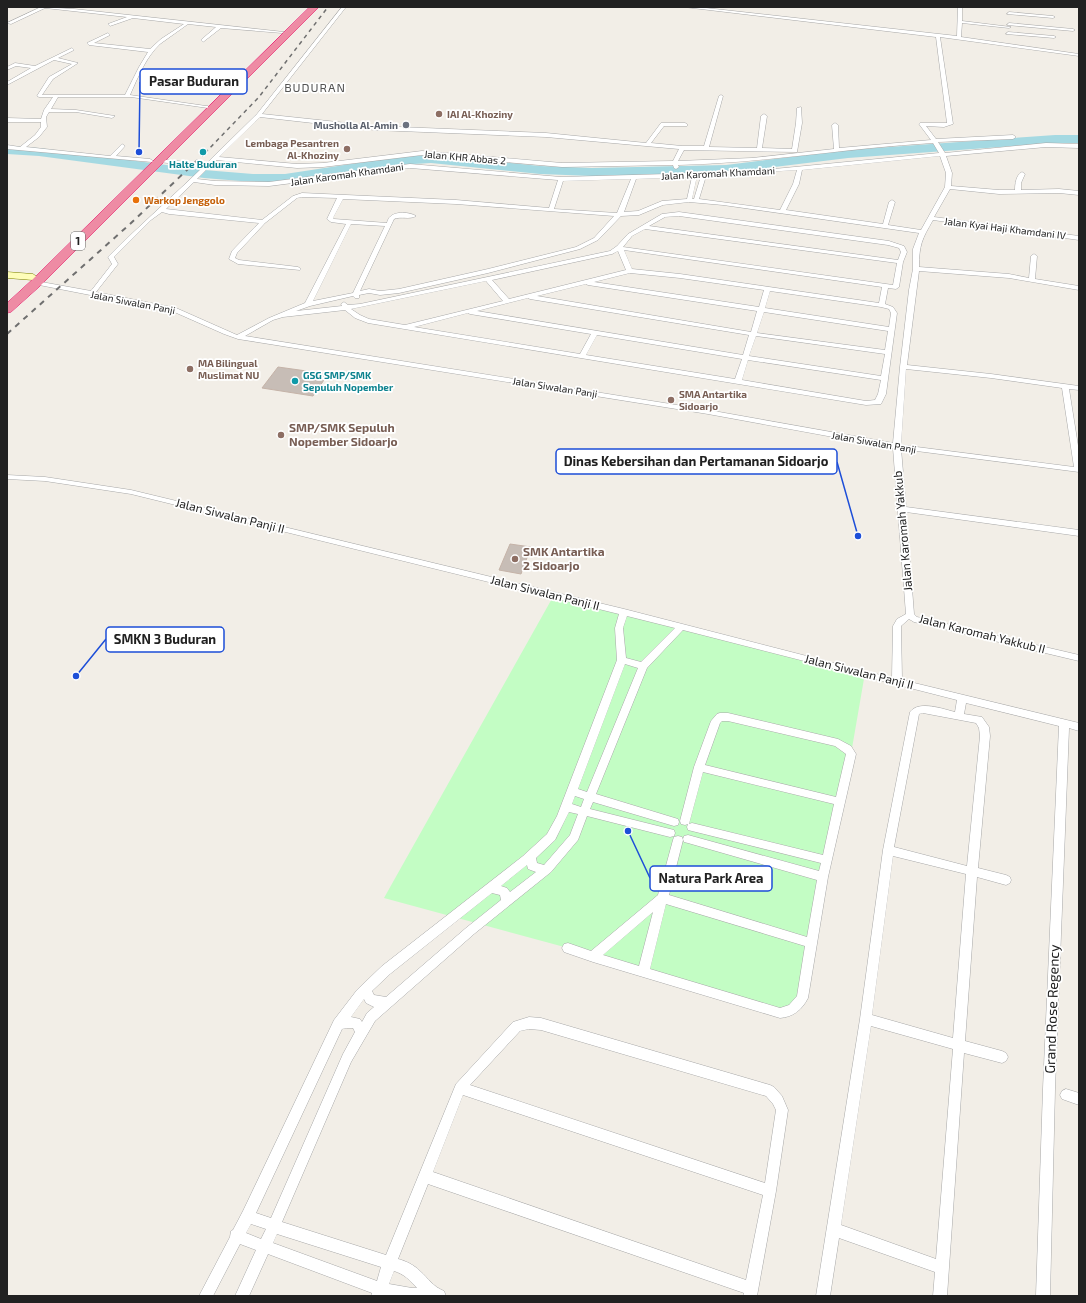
<svg xmlns="http://www.w3.org/2000/svg" width="1086" height="1303" viewBox="0 0 1086 1303" font-family="'Exo 2',sans-serif">
<style>
.park{fill:#c3fdc4}
.lines{fill:none;stroke-linecap:round;stroke-linejoin:round}
.river{fill:#a5d9e2;fill-rule:evenodd}
.building{fill:#c7bdb6;stroke:#c5b3a8}
.street-casing{stroke:#a8a8a8;stroke-width:1}
.secondary-casing{stroke:#7b8000;stroke-width:1}
.highway-casing{stroke:#e81c70;stroke-width:1}
.street{fill:#fff;fill-rule:evenodd}
.secondary{fill:#fefdb9;fill-rule:evenodd}
.highway{fill:#ee8ba4;fill-rule:evenodd}
.rail-far1{stroke:#6f6f6f;stroke-width:1.5;stroke-dasharray:4 4;stroke-linecap:butt}
.rail{stroke:#6f6f6f;stroke-width:2;stroke-dasharray:5.5 5.5;stroke-linecap:butt}
.education-dot{fill:#8d6e63;stroke:#fff;stroke-width:1.5}
.worship-dot{fill:#6b7280;stroke:#fff;stroke-width:1.5}
.culture-dot{fill:#0f9aa8;stroke:#fff;stroke-width:1.5}
.food-dot{fill:#e8710a;stroke:#fff;stroke-width:1.5}
.labels{text-anchor:middle;stroke-width:3.5;stroke-linejoin:round;paint-order:stroke}
.far-education-label{font-size:10px;font-weight:bold;fill:#785e54;stroke:#fff;text-anchor:start}
.far-worship-label{font-size:10px;font-weight:bold;fill:#5b616d;stroke:#fff;text-anchor:end}
.far-street-label{font-size:10px;fill:#212121;stroke:#fff}
.far-culture-label{font-size:10px;font-weight:bold;fill:#0d838f;stroke:#fff}
.far-food-label{font-size:10px;font-weight:bold;fill:#c56008;stroke:#fff;text-anchor:start}
.shield{fill:#fff;stroke:#646464;stroke-width:1}
.shield-label{font-size:11px;font-weight:bold;fill:#212121}
.far-quarter-label{font-size:12px;letter-spacing:1px;fill:#545454;stroke:#fff}
.education-label{font-size:12px;font-weight:bold;fill:#785e54;stroke:#fff;text-anchor:start}
.street-label{font-size:12px;fill:#212121;stroke:#fff}
.near-street-label{font-size:14px;fill:#212121;stroke:#fff}
.leader{fill:none;stroke:#1d4ed8;stroke-width:1.5}
.callout-dot{fill:#1d4ed8;stroke:#fff;stroke-width:1.5}
.callout{fill:#fff;stroke:#1d4ed8;stroke-width:1.5}
.callout-label{font-size:13px;text-anchor:middle;font-weight:bold;fill:#212121}
</style>
<rect width="100%" height="100%" fill="#f2eee7"/>
<polygon class="park" points="554,595 865,673 851,754 802,998 790,1012 568,948 384,898"/>
<g class="lines">
<polygon class="river" points="1055,135 1079,135 1079,143 1055,143 848,158 726,173 592,176 540,174 431,163 397,165 285,182 253,182 204,178 39,156 7,154 7,146 39,148 204,170 253,174 285,174 397,157 431,155 540,166 592,168 726,165 848,150"/>
</g>
<g class="building">
<polygon points="278,367 328,374 313,396 262,388"/>
<polygon points="510,544 531,547 521,574 499,570"/>
</g>
<g class="lines">
<g class="street-casing">
<g id="street">
<path d="M41,7L74,9L284,32L282,33L221,28L203,42L201,40L216,27L188,24C179,31 169,37 160,44C146,57 138,77 130,95L206,106H208V108L131,97H58L51,109L76,110L115,116L112,118L76,112H49L46,117L47,127L39,137L26,147L110,156L122,144L125,146L116,156L150,159L153,161L152,162L7,149V145L20,147L35,135L41,127V122H7V118L41,119L44,110L53,97H39L37,96L49,77L72,64L54,60L7,85V82L31,68L16,66L7,70V67L15,63L35,66L72,48L74,50L58,58L78,63L53,79L42,95H125L139,67L148,52L89,45L87,43L108,33L110,35L94,43L150,49L161,39L184,24L133,18L110,26L108,24L127,17L45,8L11,24L7,23Z"/>
<path d="M342,7H346L262,114L375,126L546,133L646,143L661,123H685L687,124V126H664L651,143L682,146H704L719,96L721,95L723,96L709,147L757,148L761,116L764,114L767,116L762,148L792,149L796,123L797,108L801,107L802,123L797,152L684,150L678,161L752,158L834,149L832,125L835,123L838,125L839,148L931,140L919,124L920,123H947L936,37L684,7H697L957,36L958,7H962V21L1011,27L1009,28L962,23L961,37L1079,54V56L940,37L953,124L944,127L926,126L936,139L1013,135L1016,137L1013,139L938,142L945,153L1046,143L1079,144V148L1046,147L946,156L952,173L951,186L999,190H1015C1015,184 1016,175 1022,172L1025,174L1021,183V190L1059,189L1079,191V195L1059,193L999,194L950,189L934,217L1079,236V240L933,220C922,239 919,245 919,267L1009,274L1029,278L1031,256L1034,254L1037,256L1035,279L1079,286V290L1009,278L919,271L907,365L991,374L1079,386V390L1069,389L1079,452V472L901,449L906,507L1079,530V536L906,512L914,614L917,617L1079,655V661L914,622L909,619L901,626L902,680L1079,723V731L1069,728L1055,1089L1050,1296H1036L1043,1089L1059,726L966,703L964,714L982,717L989,727L990,736L978,868L1006,875L1010,877L1011,880L1010,883L1006,885L977,877L965,1041L1002,1051L1006,1053L1008,1057L1006,1061L1002,1063L964,1053L947,1296H933L935,1272L839,1238L830,1296H816L860,1019L883,850L910,712C919,700 943,709 955,712L957,700L683,630L647,668L596,794L678,819L679,822L678,825L674,826L593,802L590,809L674,830L675,833L674,836L670,837L587,816L578,840L551,872L474,934L375,1021L351,1062L282,1222L386,1255L456,1084L513,1022L529,1017L541,1018L770,1085L774,1087L782,1096L788,1110L776,1191L757,1296H743L744,1293L428,1184L398,1259C406,1261 414,1265 420,1271C429,1279 432,1286 444,1291L446,1296H371L372,1293L268,1254L249,1296H235L256,1250L240,1244L213,1296H199L230,1237L231,1231L233,1230L243,1211L334,1020L357,990L382,966L523,856L547,834L557,816L617,660L615,628L619,614L131,494L45,481L7,479V475L45,477L131,490L624,609L892,678L893,626L897,619L906,614L893,448L708,414L238,339L224,334L172,311L34,284V282L36,281L91,291L112,264L108,257L109,256C140,225 172,197 203,167L159,162L156,160L157,159L206,164L257,114ZM260,117L375,130L546,137L679,149L673,161L562,163L422,151L323,163L297,164L219,157ZM933,143L939,153L774,169L668,174L561,177L410,164L269,182L215,181L197,179L216,160L297,168L323,167L422,155L562,167L673,165L674,168L676,169L679,167L678,165C764,163 847,148 933,143ZM940,156L946,173L945,187L921,230L888,225L895,202L892,200L889,202L883,224L786,210L799,184L802,170ZM410,168L558,180L549,208L456,200L302,193L293,196L262,220L166,209L194,182L215,185L269,186ZM797,170L793,184L780,210L699,199L706,176ZM697,176H701L694,199H692ZM692,177L687,199L662,201L638,211L624,212L636,179ZM631,179L617,213L554,209L563,181ZM302,197L337,198L327,219L331,222L346,224L305,303L269,318L237,335L176,308L96,292L118,264L114,257L151,220L162,212L169,214L259,223L232,251L229,259L238,264L300,270L301,269L298,267L239,260L235,258L237,253L265,223L297,198ZM343,199L456,204L614,216L594,238L576,247L488,269L399,289L380,291L369,289L360,291L394,219C401,216 410,220 416,216C410,212 395,211 390,217C389,217 387,222 387,223L334,219L333,218ZM689,202L723,205L919,233L913,249V269L909,290L900,367L893,443L708,410L245,336L273,320L283,317L345,310L355,318L368,323L866,405L881,404L886,394L888,379L897,313L893,307L885,304L888,288L896,289L899,287L903,262L907,252L904,246L889,241L679,212L662,214L628,234L617,246L610,251L360,304L348,305L344,302L341,304L342,306L296,311L310,306L353,296L355,298H359V295L369,293L380,295L399,293L488,273L580,249L598,240L621,216L639,215L663,205ZM679,216L888,245L899,248L901,252L898,260L649,226L665,217ZM351,224L385,226L353,293L313,301ZM645,229L897,263L893,285L623,247L632,236ZM624,250L882,287L879,303L680,274L632,269ZM618,251L626,270L509,299L492,280L612,254ZM630,273L680,278L764,290L759,307L594,282ZM486,281L503,301L405,325L369,319L360,315L351,309ZM586,284L588,285L757,311L751,332L537,296ZM770,291L881,307L889,309L891,313L889,327L765,308ZM528,298L530,299L749,335L743,355L477,311ZM764,312L888,331L885,350L757,333ZM468,313L470,314L591,334L580,354L414,327ZM597,335L742,359L735,379L586,355ZM756,336L885,354L881,376L749,356ZM748,360L881,380L878,394L875,400L866,401L742,380ZM906,369L991,378L1062,388L1074,467L901,445ZM627,616L675,628L641,662L626,658L623,628ZM625,664L638,668L587,792L578,789ZM923,713L976,723L979,728L980,736L967,866L894,847L919,714ZM575,796L584,799L581,807L572,804ZM569,812L578,814L570,835L544,865L537,863L536,858L555,840ZM893,856L966,874L953,1038L872,1015ZM527,865L528,869L536,872L510,892L507,888L501,886ZM492,893L500,895L501,900L466,928L386,997L374,995L372,991L390,974ZM364,999L366,1003L374,1007L367,1013L362,1022L360,1019L351,1017ZM871,1026L953,1049L936,1259L841,1225ZM347,1028H353L355,1032L343,1054L271,1218L256,1213L342,1029ZM529,1029L541,1030L766,1096L773,1104L776,1110L765,1183L470,1085L520,1031ZM463,1095L763,1195L746,1280L433,1172ZM251,1224L266,1229L261,1239L246,1233ZM277,1234L381,1267L377,1281L273,1243ZM394,1271C404,1274 410,1280 417,1288H412L389,1284Z"/>
<polygon points="1009,12 1053,16 1055,17 1053,18 1007,14"/>
<polygon points="1009,23 1073,29 1075,30 1073,31 1007,25"/>
<polygon points="1008,32 1054,36 1056,37 1054,38 1006,34"/>
<path d="M720,713H728L838,739L851,746L856,754L828,877L808,998C802,1010 793,1017 780,1018L593,962L564,952L562,948L564,944L568,943L591,951L658,895L673,840L674,837L678,836L682,837L683,840L669,895L807,937L817,880L688,843L684,842L683,839L684,836L688,835L819,871L821,863L692,831L688,830L687,827L688,824L685,825L681,824L680,821L694,767L711,721L717,714ZM722,721H728L835,746L846,754L836,797L705,765L720,723ZM703,772L834,804L823,855L692,823L689,824ZM666,904L805,946L797,996L789,1005L780,1008L650,969ZM653,912L639,966L603,955Z"/>
<polygon points="1066,1089 1079,1093 1079,1105 1062,1099 1060,1095 1062,1091"/>
</g>
</g>
<g class="secondary-casing">
<polygon id="secondary" points="7,272 33,274 37,277 33,280 7,278"/>
</g>
<g class="highway-casing">
<polygon id="highway" points="310,7 319,7 40,286 11,312 7,313 7,303 32,280"/>
</g>
<use href="#street" class="street"/>
<use href="#secondary" class="secondary"/>
<use href="#highway" class="highway"/>
<polyline class="rail-far1" points="205,153 259,97 328,7"/>
<polyline class="rail" points="7,334 130,224 206,152"/>
</g>
<g class="education-dot">
<circle cx="439" cy="114" r="4"/>
<circle cx="347" cy="149" r="4"/>
<circle cx="190" cy="369" r="4"/>
<circle cx="671" cy="400" r="4"/>
<circle cx="281" cy="435" r="4"/>
<circle cx="515" cy="559" r="4"/>
</g>
<circle class="worship-dot" cx="406" cy="125" r="4"/>
<g class="culture-dot">
<circle cx="203" cy="152" r="4"/>
<circle cx="295" cy="381" r="4"/>
</g>
<circle class="food-dot" cx="136" cy="200" r="4"/>
<g class="labels">
<g class="far-education-label">
<text x="447" y="118">IAI Al-Khoziny</text>
<text x="339" y="147" text-anchor="end">Lembaga Pesantren<tspan x="339" dy="12">Al-Khoziny</tspan></text>
<text x="198" y="367">MA Bilingual<tspan x="198" dy="12">Muslimat NU</tspan></text>
<text x="679" y="398">SMA Antartika<tspan x="679" dy="12">Sidoarjo</tspan></text>
</g>
<g class="far-worship-label">
<text x="398" y="129">Musholla Al-Amin</text>
</g>
<g class="far-street-label">
<text transform="translate(465 157) rotate(5)" y="4">Jalan KHR Abbas 2</text>
<text transform="translate(718 173) rotate(-3)" y="4">Jalan Karomah Khamdani</text>
<text transform="translate(347 174) rotate(-8)" y="4">Jalan Karomah Khamdani</text>
<text transform="translate(1005 228) rotate(7)" y="4">Jalan Kyai Haji Khamdani IV</text>
<text transform="translate(133 302) rotate(11)" y="4">Jalan Siwalan Panji</text>
<text transform="translate(555 387) rotate(9)" y="4">Jalan Siwalan Panji</text>
<text transform="translate(874 442) rotate(10)" y="4">Jalan Siwalan Panji</text>
</g>
<g class="far-culture-label">
<text x="203" y="168">Halte Buduran</text>
<text x="303" y="379" text-anchor="start">GSG SMP/SMK<tspan x="303" dy="12">Sepuluh Nopember</tspan></text>
</g>
<g class="far-food-label">
<text x="144" y="204">Warkop Jenggolo</text>
</g>
<rect class="shield" x="71" y="232" width="14" height="18" rx="3"/>
<g class="shield-label">
<text x="78" y="245">1</text>
</g>
<g class="far-quarter-label">
<text x="315" y="92">BUDURAN</text>
</g>
<g class="education-label">
<text x="289" y="432">SMP/SMK Sepuluh<tspan x="289" dy="14">Nopember Sidoarjo</tspan></text>
<text x="523" y="556">SMK Antartika<tspan x="523" dy="14">2 Sidoarjo</tspan></text>
</g>
<g class="street-label">
<text transform="translate(230 516) rotate(14)" y="4">Jalan Siwalan Panji II</text>
<text transform="translate(903 531) rotate(-95)" y="4">Jalan Karomah Yakkub</text>
<text transform="translate(545 593) rotate(14)" y="4">Jalan Siwalan Panji II</text>
<text transform="translate(982 634) rotate(14)" y="4">Jalan Karomah Yakkub II</text>
<text transform="translate(859 672) rotate(14)" y="4">Jalan Siwalan Panji II</text>
</g>
<g class="near-street-label">
<text transform="translate(1052 1009) rotate(-88)" y="5">Grand Rose Regency</text>
</g>
</g>
<path class="leader" d="M139 152L140 82M858 536L837 462M76 676L106 639M628 831L650 878"/>
<g class="callout-dot">
<circle cx="139" cy="152" r="4"/>
<circle cx="858" cy="536" r="4"/>
<circle cx="76" cy="676" r="4"/>
<circle cx="628" cy="831" r="4"/>
</g>
<g class="callout">
<rect x="140" y="69" width="107" height="25" rx="4"/>
<rect x="556" y="449" width="281" height="25" rx="4"/>
<rect x="106" y="627" width="118" height="25" rx="4"/>
<rect x="650" y="866" width="122" height="25" rx="4"/>
</g>
<g class="callout-label">
<text x="194" y="86">Pasar Buduran</text>
<text x="696" y="466">Dinas Kebersihan dan Pertamanan Sidoarjo</text>
<text x="165" y="644">SMKN 3 Buduran</text>
<text x="711" y="883">Natura Park Area</text>
</g>
<rect width="1086" height="1303" fill="none" stroke="#212121" stroke-width="16"/>
</svg>
